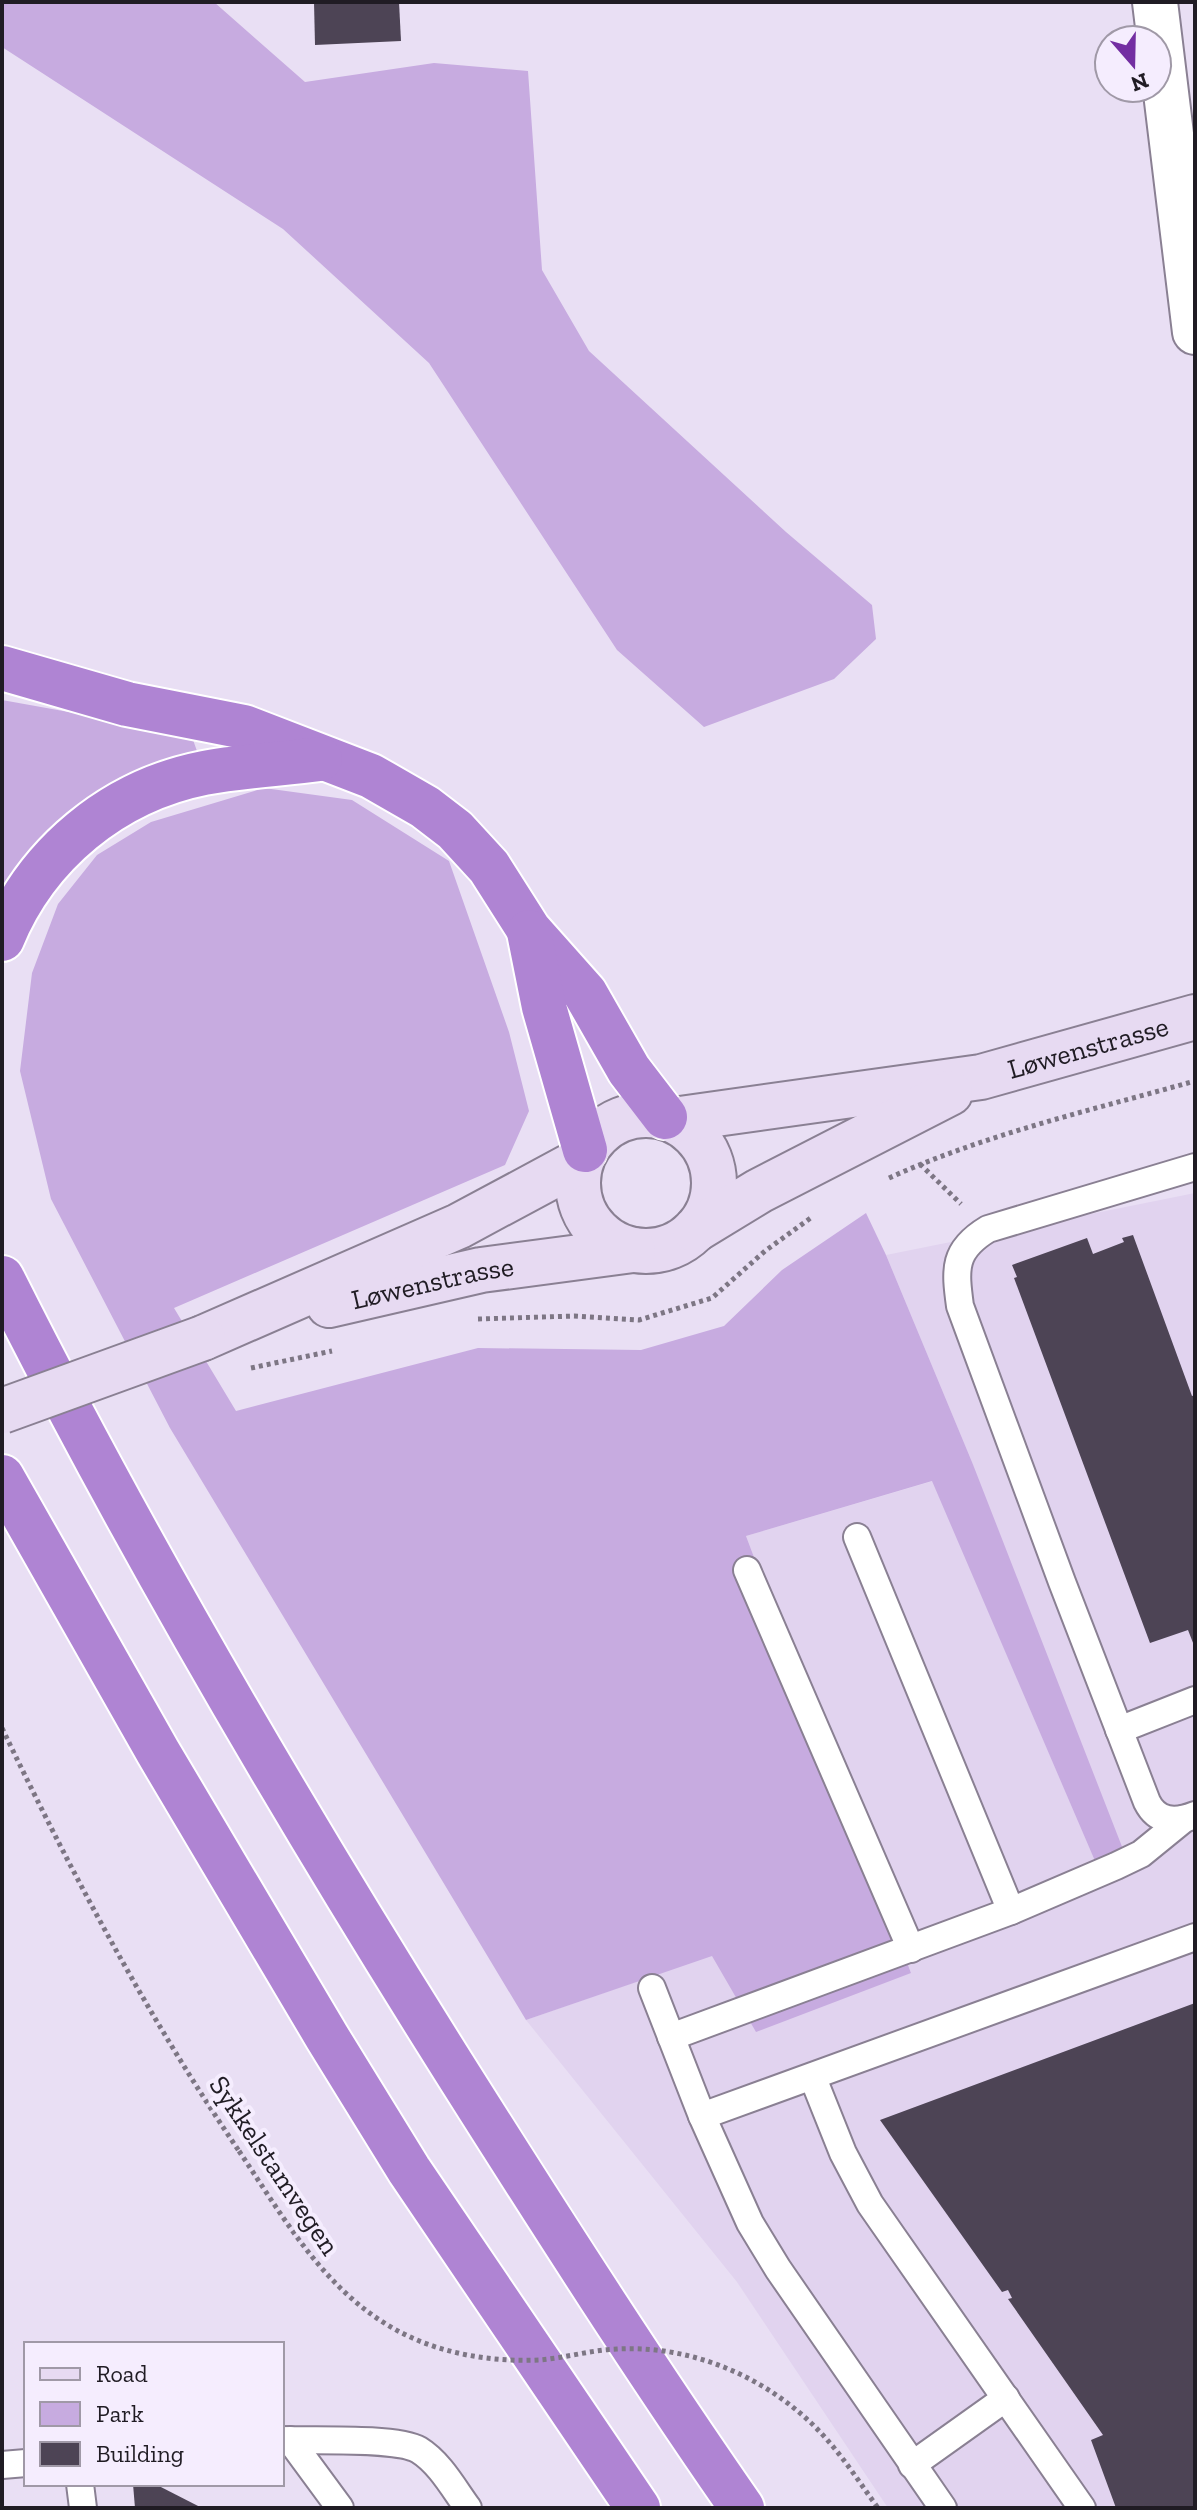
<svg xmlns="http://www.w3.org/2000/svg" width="1197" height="2510" viewBox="0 0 1197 2510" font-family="'Zilla Slab',serif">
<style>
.built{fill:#e1d3ef}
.green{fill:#c7abe0}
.building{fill:#4d4455}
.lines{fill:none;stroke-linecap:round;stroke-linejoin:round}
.lane-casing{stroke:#8a8093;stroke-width:30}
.street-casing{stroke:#8a8093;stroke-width:48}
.secondary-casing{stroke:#8a8093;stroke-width:48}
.highway-casing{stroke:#fff;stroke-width:48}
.path{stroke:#7d7684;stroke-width:5;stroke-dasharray:4 4;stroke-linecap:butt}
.lane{stroke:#fff;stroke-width:26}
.street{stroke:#fff;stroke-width:44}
.secondary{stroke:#e7daf2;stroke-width:44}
.highway{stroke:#af84d3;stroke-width:44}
.secondary-bridge-casing{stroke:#8a8093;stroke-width:48;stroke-linecap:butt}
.path-bridge{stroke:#7d7684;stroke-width:5;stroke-dasharray:4 4;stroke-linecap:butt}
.secondary-bridge{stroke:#e7daf2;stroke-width:44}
.labels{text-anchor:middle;stroke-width:8;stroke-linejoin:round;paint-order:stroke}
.street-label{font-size:28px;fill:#201c24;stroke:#f5edfe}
</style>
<rect width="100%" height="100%" fill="#e9dff4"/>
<polygon class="built" points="1195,1193 1195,2508 888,2508 737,2282 526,2020 712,1955 911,1973 746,1536 933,1481 1095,1861 972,1462 886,1255"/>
<g class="green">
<polygon points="2,2 214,2 305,82 434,63 528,71 542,270 589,351 786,532 872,605 876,639 834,679 704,727 617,650 429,363 283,229 2,47"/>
<polygon points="2,700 191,734 198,754 131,776 55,825 2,887"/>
<polygon points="264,788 352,800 449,861 509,1032 529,1111 505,1165 174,1308 236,1411 478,1348 641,1350 724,1326 782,1270 866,1213 886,1255 972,1462 1128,1862 1095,1861 932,1481 746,1536 911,1973 756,2032 712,1956 526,2020 170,1428 51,1199 20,1071 32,973 58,904 97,855 151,822"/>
</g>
<g class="building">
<polygon points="314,2 399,2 401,41 315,45"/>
<polygon points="1133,1235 1192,1396 1195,1395 1195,1648 1188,1630 1150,1643 1014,1278 1017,1277 1012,1265 1087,1238 1093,1254 1124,1242 1122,1238"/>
<polygon points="1195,2003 1195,2508 1116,2508 1091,2440 1103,2435 1008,2299 1012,2298 1008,2290 1002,2292 880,2120"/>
<polygon points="133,2484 155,2484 202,2508 135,2508"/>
</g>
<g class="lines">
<g class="lane-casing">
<g id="lane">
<path d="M1195,1167L988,1229C953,1250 955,1269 960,1306L1062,1582L1147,1802C1157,1822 1175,1823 1195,1815"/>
<polyline points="857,1537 1011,1911"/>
<polyline points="747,1570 911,1949"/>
<polyline points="1119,1730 1195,1700"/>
<polyline points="652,1988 702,2116 750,2223 778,2269 943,2508"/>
<polyline points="671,2037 1011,1911 1116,1866 1141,1854 1184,1819"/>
<polyline points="813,2078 843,2153 870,2204 1082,2508"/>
<polyline points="702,2116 1195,1937"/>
<path d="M282,2440C311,2441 397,2437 419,2450C440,2463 454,2489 468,2508"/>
<polyline points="290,2440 340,2508"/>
<polyline points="2,2465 26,2463"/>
<polyline points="912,2465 1006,2398"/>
<polyline points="80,2484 83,2508"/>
</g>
</g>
<g class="street-casing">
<polyline id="street" points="1155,2 1195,332"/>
</g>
<g class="secondary-casing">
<g id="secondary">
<circle cx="646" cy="1183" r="68"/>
<path id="s1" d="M673,1120L981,1077L1195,1017"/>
<polyline points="695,1230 759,1191 950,1093"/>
<path id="s2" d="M329,1305L481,1270L633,1250"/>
<polyline points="203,1338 459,1226 580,1161"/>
</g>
</g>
<g class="highway-casing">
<g id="highway">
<polyline points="2,668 127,704 244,727 371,776 425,807 455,830 489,867 529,930 585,993 629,1070 665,1117"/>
<polyline points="529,932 544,1007 585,1150"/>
<path d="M2,939C37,854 113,791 204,773C242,766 282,764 320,759"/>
<path d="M2,1278C140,1553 297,1819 461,2079C552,2223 644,2367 742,2508"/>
<polyline points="2,1477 158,1752 327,2037 409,2170 638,2508"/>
</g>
</g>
<g class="path">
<polyline points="920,1164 961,1204"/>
<path d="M889,1178C986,1134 1092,1110 1195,1081"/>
<polyline points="478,1319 574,1316 639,1320 712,1298 765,1251 812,1217"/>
<polyline points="251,1368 332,1351"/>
<path d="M2,1728C72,1874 148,2017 239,2151"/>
</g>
<use href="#lane" class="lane"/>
<use href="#street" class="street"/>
<use href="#secondary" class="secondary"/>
<use href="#highway" class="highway"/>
<g class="secondary-bridge-casing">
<polyline id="secondary-bridge" points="2,1411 203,1338"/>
</g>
<path class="path-bridge" d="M239,2151C286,2221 328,2298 408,2336C448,2355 495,2362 539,2360C565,2358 591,2350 617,2349C688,2345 759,2374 810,2422C837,2447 857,2479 878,2508"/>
<use href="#secondary-bridge" class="secondary-bridge"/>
</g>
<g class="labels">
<g class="street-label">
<text dy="10" stroke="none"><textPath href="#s1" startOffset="422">Løwenstrasse</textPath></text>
<text dy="10" stroke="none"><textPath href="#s2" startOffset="106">Løwenstrasse</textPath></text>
<text transform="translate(275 2165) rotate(56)" y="10">Sykkelstamvegen</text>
</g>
</g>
<rect width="1197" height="2510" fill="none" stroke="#201c24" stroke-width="8"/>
<rect x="24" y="2342" width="260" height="144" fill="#f5edfe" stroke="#a099a7" stroke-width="2"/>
<rect x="40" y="2368" width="40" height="12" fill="#e7daf2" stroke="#a099a7" stroke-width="2"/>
<text x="96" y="2382" font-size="24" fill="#201c24">Road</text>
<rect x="40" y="2402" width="40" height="24" fill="#c7abe0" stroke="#a099a7" stroke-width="2"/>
<text x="96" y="2422" font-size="24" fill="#201c24">Park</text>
<rect x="40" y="2442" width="40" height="24" fill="#4d4455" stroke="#a099a7" stroke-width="2"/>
<text x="96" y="2462" font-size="24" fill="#201c24">Building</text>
<g transform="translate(1133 64) rotate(160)"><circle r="38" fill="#f5edfe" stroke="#a099a7" stroke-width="2"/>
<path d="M0-6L14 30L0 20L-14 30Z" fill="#732ea2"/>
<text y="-12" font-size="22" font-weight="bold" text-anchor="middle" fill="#201c24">N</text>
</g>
</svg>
